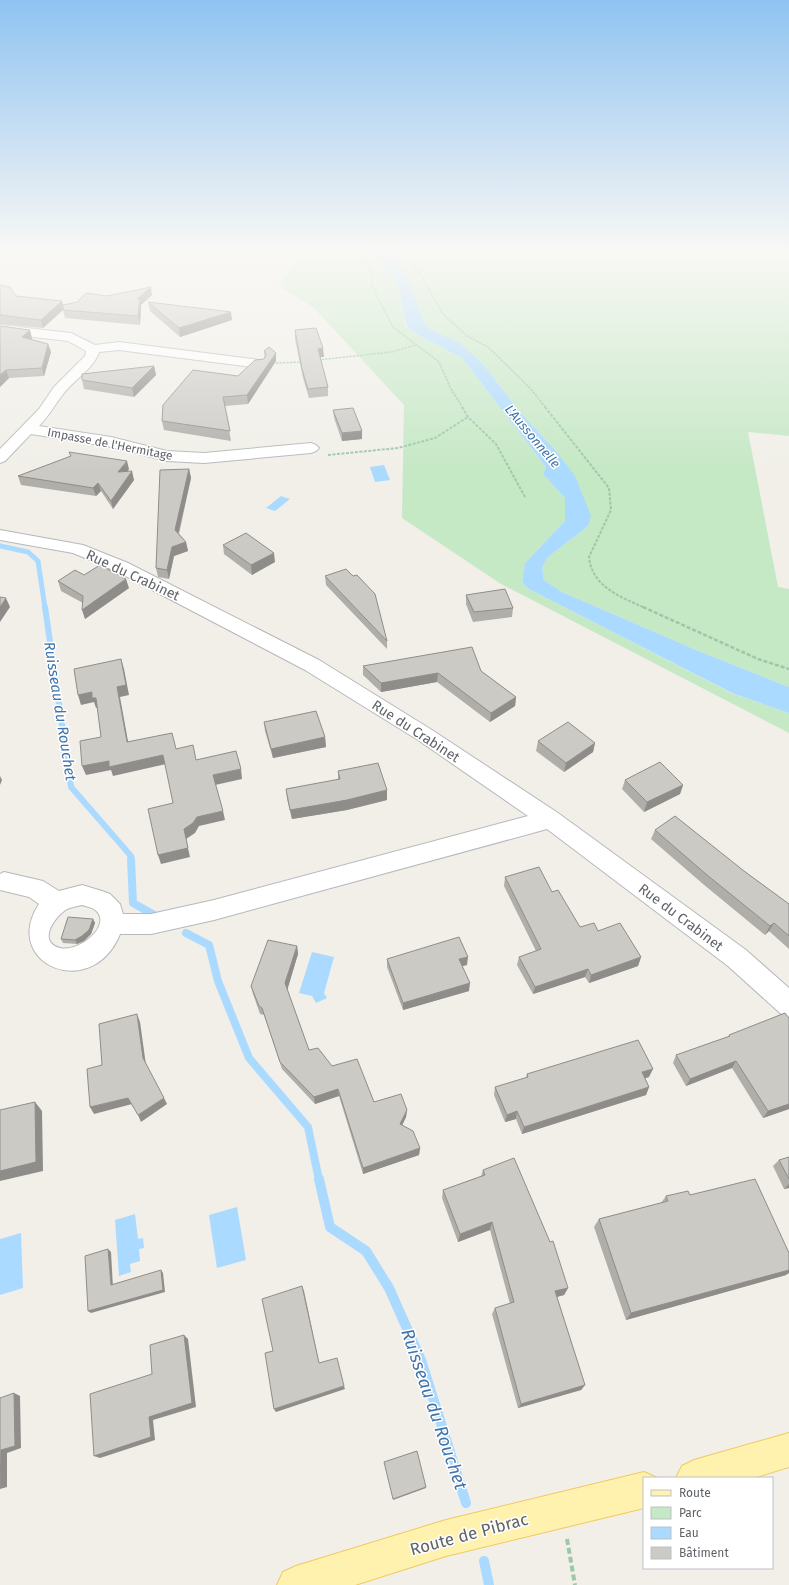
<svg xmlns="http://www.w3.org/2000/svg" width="789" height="1585" viewBox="0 0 789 1585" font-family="'Fira Sans',sans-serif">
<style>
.green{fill:#c5e8c5}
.water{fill:#aadaff}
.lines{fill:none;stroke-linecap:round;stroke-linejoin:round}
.stream-far3{stroke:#aadaff;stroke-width:5}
.stream-far2{stroke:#aadaff;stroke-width:6}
.stream-far1{stroke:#aadaff;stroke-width:8}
.stream{stroke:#aadaff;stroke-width:10}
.minor-casing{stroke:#b5b8bc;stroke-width:2}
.major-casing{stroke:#f2c960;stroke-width:2}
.path-far3{stroke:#9cc7a9;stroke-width:1.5;stroke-dasharray:2.5 1;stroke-linecap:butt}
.path-far2{stroke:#9cc7a9;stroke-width:2;stroke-dasharray:3 1.5;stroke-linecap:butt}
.path-far1{stroke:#9cc7a9;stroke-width:2.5;stroke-dasharray:4 2;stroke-linecap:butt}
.path{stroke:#9cc7a9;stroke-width:4;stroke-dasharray:6 3;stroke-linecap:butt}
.minor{fill:#fff;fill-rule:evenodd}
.major{fill:#fff2af;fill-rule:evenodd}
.wall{fill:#afaea9}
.shaded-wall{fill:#8f8d8a}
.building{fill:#cccac5;stroke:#8f8d8a}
.labels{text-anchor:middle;stroke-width:3;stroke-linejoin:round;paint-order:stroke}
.far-street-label{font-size:12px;fill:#5f6368;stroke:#fff}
.far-water-label{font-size:13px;font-style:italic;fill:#4174aa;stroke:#fff}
.street-label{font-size:14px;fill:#5f6368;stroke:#fff}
.water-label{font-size:15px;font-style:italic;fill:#4174aa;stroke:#fff}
.near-street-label{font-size:17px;fill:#5f6368;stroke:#fff}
.near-water-label{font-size:18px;font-style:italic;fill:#4174aa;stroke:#fff}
</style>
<rect width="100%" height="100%" fill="#f1efe8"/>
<g class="green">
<path d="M306,250H370C377,262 390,268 396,281L406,327L413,332L462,358L546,467L543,474L565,498V521L525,563L522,581L527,588L733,694L789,713V733L501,584L402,518L404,405L314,308L278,285Z"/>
<polygon points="388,250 789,250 789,436 748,432 778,587 789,589 789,687 696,650 562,592 544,580 542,568 548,557 588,526 556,451 520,412 483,364 425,325 406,272"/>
</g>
<g class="water">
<path d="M370,250H388L406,272L425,325L432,330L461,344L483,364L520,412L556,451L575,476L591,516L588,526L548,557L542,568L544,580L562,592L696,650L789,687V713L734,694L527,588L522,581L525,563L565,521V498L543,474L546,467L462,358L413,332L407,327L396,281C390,268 377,262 370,250Z"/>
<polygon points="384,465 390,480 375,482 370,467"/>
<polygon points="281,496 290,499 275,511 266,508"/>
<polygon points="312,952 334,957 324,993 327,998 316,1003 312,996 299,993"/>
<polygon points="237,1207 246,1260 217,1268 209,1215"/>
<polygon points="135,1214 138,1239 143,1238 144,1248 139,1249 140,1261 130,1264 131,1272 119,1276 115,1220"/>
<polygon points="21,1233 23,1288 0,1295 0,1239"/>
</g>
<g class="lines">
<polyline class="stream-far3" points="0,546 28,552 38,561 45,608"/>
<polyline class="stream-far2" points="45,607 71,787 131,856 131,860"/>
<g class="stream-far1">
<polyline points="131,859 133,903 156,916"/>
<polyline points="186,933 209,945 218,981 249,1058 308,1127 319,1180"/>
</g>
<g class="stream">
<polyline points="319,1179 330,1227 366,1251 389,1288 421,1360 466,1503"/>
<polyline points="484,1561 489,1585"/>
</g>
<g class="minor-casing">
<g id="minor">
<path d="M0,325L71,333L95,345L119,342L259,360L264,361L266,364L264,367L259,368L119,350L99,352C95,367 73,381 64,393C55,404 49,416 39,426L111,437L167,451L204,453L311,443L316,445L319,448L316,451L311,453L204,463L167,461L111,447L31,434L5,461L0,463V449L39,409L54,387L85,356L86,351L68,341L0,333Z"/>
<path d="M0,530L83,545L128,563L319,660L432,730L558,813L746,950L789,988V1017L780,1013L728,966L547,829L214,920L151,934H120C92,1003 0,964 39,904L29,897L0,890V874L4,872L43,881L59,891L82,885L102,891L110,894L120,904L123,914H151L214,900L528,816L418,740L305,670L116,571L73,553L0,540ZM82,905C85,906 91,907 94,909C115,924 79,953 60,948C37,942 54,917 67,909C72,907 77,906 82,905Z"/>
</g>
</g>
<g class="major-casing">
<g id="major">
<polygon points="789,1433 789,1467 753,1478 676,1478 682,1466 694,1460"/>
<polygon points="644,1472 657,1478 644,1478 644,1508 446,1556 355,1585 277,1585 283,1572 296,1566 446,1520"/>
</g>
</g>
<g class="path-far3">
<polyline points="360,250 371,272 372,286 393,327 439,362 451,389 463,408"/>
<polyline points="402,250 420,274 443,314 466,335 489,348 530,388 546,408"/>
<polyline points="470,261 476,250"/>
<polyline points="318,360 392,352 416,345"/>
<polyline points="276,363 303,362"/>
</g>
<g class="path-far2">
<polyline points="462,407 468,417 496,444 525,497"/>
<path d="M545,407L609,488L611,510L589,557C592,587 621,597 645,608"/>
<polyline points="328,455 398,448 435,438 468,417"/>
</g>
<polyline class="path-far1" points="643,607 758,659 789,669"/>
<polyline class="path" points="567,1539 575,1585"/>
<use href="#minor" class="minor"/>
<use href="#major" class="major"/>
</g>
<g class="wall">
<polygon points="0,285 16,296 62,301 63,305 107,296 152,295 141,305 141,308 140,325 65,318 63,310 43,328 0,324"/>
<polygon points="148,302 232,320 180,337 150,311"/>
<polygon points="0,326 32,338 31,339 48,344 51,352 44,376 9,378 0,387"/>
<polygon points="295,330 324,357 320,357 328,387 328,396 309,398 303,378 295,339"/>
<polygon points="264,351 276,361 248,404 225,406 231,441 164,430 162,421 238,376 264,359 265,358"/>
<polygon points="154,366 156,375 134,397 84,389 82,380"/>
<polygon points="333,410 362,431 362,439 342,441 334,418"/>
<polygon points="69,452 129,469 127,472 134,480 113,509 101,491 96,496 21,485 18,476 70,456"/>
<polygon points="189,469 191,478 179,534 186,542 188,551 174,556 169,579 158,577 156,568"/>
<polygon points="223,545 275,562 252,575 224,554"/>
<polygon points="84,575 129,588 85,619 83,603 61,591 58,581"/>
<polygon points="325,576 387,641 387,649 326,585"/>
<polygon points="466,595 513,608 512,617 473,622 466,604"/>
<polygon points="363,666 481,671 516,697 515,706 490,722 437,682 381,692 363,675"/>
<polygon points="264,722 325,737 326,747 273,758 265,731"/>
<polygon points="538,741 595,743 593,752 564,772 536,751"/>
<polygon points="338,771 387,800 347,810 292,819 287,799 286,789 338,780"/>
<polygon points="625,780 683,785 680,794 644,812 622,789"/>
<polygon points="655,830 744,871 789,904 789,949 769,931 765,935 703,884 651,839"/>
<polygon points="505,877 552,892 580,927 598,931 641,957 638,966 589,983 585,977 533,994 517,965 519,957 536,951 504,886"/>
<polygon points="93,919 95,923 91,934 84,941 77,944 63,943 61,939"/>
<polygon points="297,946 298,954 287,989 309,1050 332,1066 374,1102 407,1110 406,1117 402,1125 420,1148 419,1155 363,1174 339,1096 315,1104 282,1069 264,1015 260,1014 253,994 251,986"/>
<polygon points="387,959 467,965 462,966 469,991 403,1010 387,967"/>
<polygon points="789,1018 789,1109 763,1118 732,1068 686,1086 673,1063 676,1055 728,1037 729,1035"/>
<polygon points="527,1074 649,1077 645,1078 649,1087 646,1095 522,1134 516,1119 505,1122 494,1095 495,1087 526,1078"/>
<polygon points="789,1157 789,1188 784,1189 773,1166 779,1160"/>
<polygon points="483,1170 568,1288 564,1295 557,1297 585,1385 581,1390 518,1408 492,1314 495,1308 510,1304 490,1230 458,1242 442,1198 443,1190 481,1176"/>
<polygon points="690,1195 786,1275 626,1320 594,1227 599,1219 661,1203 666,1196"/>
</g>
<g class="shaded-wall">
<polygon points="151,287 152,295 141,305 141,308 140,325 138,316 137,299"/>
<polygon points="62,301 64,309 43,328 41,320"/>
<polygon points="231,312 232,320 180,337 179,328"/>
<polygon points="30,330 32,338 24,345 22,337"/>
<polygon points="48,344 51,352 44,376 42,368"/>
<polygon points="323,348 324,357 319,357 318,349"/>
<polygon points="276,353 276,361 248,404 247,395"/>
<polygon points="154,366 156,375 134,397 132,388"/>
<polygon points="6,370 9,378 0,387 0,375"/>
<polygon points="362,431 362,439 342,441 342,433"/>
<polygon points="127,461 129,469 120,480 118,472"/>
<polygon points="189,469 191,478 177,539 175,530"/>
<polygon points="132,471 134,480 113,509 111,501"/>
<polygon points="98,483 101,491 96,496 93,488"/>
<polygon points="186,542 188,551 174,556 169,579 167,570 172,547"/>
<polygon points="274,553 275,562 252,575 251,565"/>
<polygon points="126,579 129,588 85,619 82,610"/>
<polygon points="6,598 10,607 0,622 0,607"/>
<polygon points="121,659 124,669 129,695 120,697 130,752 127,742 117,687"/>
<polygon points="438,673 437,682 381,692 381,683"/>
<polygon points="92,692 96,698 99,707 96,708 94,702 81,705 78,695"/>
<polygon points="516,697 515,706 490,722 491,713"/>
<polygon points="325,737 326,747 273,758 271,749"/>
<polygon points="595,743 593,752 564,772 566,763"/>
<polygon points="163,755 166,764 113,776 111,770 86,775 82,766 109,761"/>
<polygon points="241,769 242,779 215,785 213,775"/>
<polygon points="0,776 2,780 0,785"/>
<polygon points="683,785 680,794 644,812 647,802"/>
<polygon points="387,790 387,800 347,810 292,819 290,810"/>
<polygon points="223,811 225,820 199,826 195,833 186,839 190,857 161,864 158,855 184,829 197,817"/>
<polygon points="93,919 95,923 91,934 84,941 77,944 75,940"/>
<polygon points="774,923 769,931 765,935 770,926"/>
<polygon points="297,946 298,954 287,991 285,983"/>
<polygon points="468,957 467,965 458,967 459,959"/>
<polygon points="641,957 638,966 589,983 591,975"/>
<polygon points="588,969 585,977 533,994 535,987"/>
<polygon points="470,983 469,991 403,1010 403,1003"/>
<polygon points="137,1014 140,1022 146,1065 143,1058"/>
<polygon points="736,1061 732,1068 686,1086 690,1079"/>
<polygon points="653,1069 649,1077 639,1080 642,1072"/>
<polygon points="649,1087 646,1095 522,1134 524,1127"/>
<polygon points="338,1089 339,1096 315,1104 314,1097"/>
<polygon points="128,1098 132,1104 94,1114 90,1107"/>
<polygon points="164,1098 167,1104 141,1122 138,1115"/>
<polygon points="35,1102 42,1111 43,1171 0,1181 0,1171"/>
<polygon points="789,1104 789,1109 763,1118 768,1111"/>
<polygon points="407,1110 406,1117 400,1130 400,1124"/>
<polygon points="517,1111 516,1119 505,1122 507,1115"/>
<polygon points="420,1148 419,1155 363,1174 363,1168"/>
<polygon points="789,1184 789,1188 784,1189"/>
<polygon points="492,1222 490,1230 458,1242 460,1234"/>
<polygon points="108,1249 111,1252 113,1288 111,1285"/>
<polygon points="161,1270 163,1273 165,1292 91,1313 88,1311"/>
<polygon points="789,1270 789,1273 786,1275 626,1320 631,1313"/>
<polygon points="302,1286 304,1291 320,1367 319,1363"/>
<polygon points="568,1288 564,1295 552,1298 555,1291"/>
<polygon points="184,1335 188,1339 196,1407 153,1420 155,1440 100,1458 94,1456 149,1417"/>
<polygon points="585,1385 581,1390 518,1408 521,1404"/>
<polygon points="344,1386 345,1389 276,1412 274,1409"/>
<polygon points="14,1393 20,1396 21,1448 7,1453 7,1487 0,1489 1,1450"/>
<polygon points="426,1487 426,1488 393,1500 393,1499"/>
</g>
<g class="building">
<polygon points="0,285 10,287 16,296 62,301 41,320 0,315"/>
<polygon points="151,287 137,299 140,299 138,316 63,310 63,305 77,302 86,293 107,296"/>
<polygon points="148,302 231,312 179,328"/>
<polygon points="0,326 30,330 22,337 48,344 42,368 6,370 0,375"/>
<polygon points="316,328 323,348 318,349 328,387 308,389 302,369 295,330"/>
<polygon points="269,347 276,353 247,395 223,397 230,431 162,421 163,405 193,370 238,376 255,360 264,359 266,354 264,351"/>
<polygon points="154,366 132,388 82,380 82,374"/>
<polygon points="353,408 362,431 342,433 333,410"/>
<polygon points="69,452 127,461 118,472 132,471 111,501 98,483 93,488 18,476 71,456"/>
<polygon points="189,469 175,530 186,542 172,547 167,570 156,568 160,470"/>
<polygon points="246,533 274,553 251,565 223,545"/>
<polygon points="100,565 126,579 82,610 83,596 58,581 75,570 84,575"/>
<polygon points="346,569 353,576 357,575 375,594 387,641 325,576"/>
<polygon points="505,589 513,608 474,612 466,595"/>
<polygon points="0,597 6,598 0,607"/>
<polygon points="472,647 481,671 516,697 491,713 438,673 381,683 363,666"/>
<polygon points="121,659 126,685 117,687 127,742 172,733 176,749 193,745 196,760 236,751 241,769 213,775 223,811 197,817 193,823 184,829 188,848 158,855 148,809 173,803 163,755 109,767 109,761 82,766 80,741 101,737 96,698 92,698 92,692 78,695 74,669"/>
<polygon points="316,711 325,737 271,749 264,722"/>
<polygon points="568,722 595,743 566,763 538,741"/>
<polygon points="660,762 683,785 647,802 625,780"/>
<polygon points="378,763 387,790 347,800 290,810 286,789 340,779 338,771"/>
<polygon points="675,816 744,871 789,904 789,936 774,923 770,926 707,875 655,830"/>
<polygon points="539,867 552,892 558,890 580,927 594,923 598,931 620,923 641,957 591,975 588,969 535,987 519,957 541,949 505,877"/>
<polygon points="68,917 93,919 89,930 82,936 75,940 61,939"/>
<polygon points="459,937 468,957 459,959 470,983 403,1003 387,959"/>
<polygon points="268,940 297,946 285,983 309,1050 318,1048 332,1066 357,1059 374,1102 401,1094 407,1110 400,1124 413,1131 420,1148 363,1168 338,1089 314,1097 280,1062 262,1008 259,1006 251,986"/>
<polygon points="785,1013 789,1018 789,1104 768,1111 736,1061 690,1079 676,1055 730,1036 729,1035"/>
<polygon points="137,1014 143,1058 164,1098 138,1115 128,1098 90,1107 87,1069 102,1065 99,1024"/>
<polygon points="638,1040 653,1069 642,1072 649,1087 524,1127 517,1111 507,1115 495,1087 528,1077 527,1074"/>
<polygon points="35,1102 36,1162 0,1171 0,1110"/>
<polygon points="789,1157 789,1179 779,1160"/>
<polygon points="514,1158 550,1242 553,1241 568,1288 555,1291 585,1385 521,1404 495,1308 514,1302 492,1222 460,1234 443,1190 485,1175 483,1170"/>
<polygon points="755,1179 789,1253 789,1270 631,1313 599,1219 668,1201 666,1196 688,1191 690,1195"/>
<polygon points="108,1249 111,1285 161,1270 163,1290 88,1311 85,1256"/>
<polygon points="302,1286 319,1363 337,1358 344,1386 274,1409 265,1353 273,1351 262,1299"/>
<polygon points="184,1335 192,1403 149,1417 151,1437 94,1456 90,1394 152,1374 150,1345"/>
<polygon points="14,1393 15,1446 1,1450 0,1485 0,1398"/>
<polygon points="417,1451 426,1487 393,1499 384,1462"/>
</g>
<linearGradient id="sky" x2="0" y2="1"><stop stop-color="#8fc3f1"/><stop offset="0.53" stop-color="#f9f8f5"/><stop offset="1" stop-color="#f9f8f5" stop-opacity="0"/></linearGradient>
<rect width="789" height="472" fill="url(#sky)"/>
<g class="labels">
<g class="far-street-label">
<text transform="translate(110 444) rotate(11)" y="4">Impasse de l'Hermitage</text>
</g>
<g class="far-water-label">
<text transform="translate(533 436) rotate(50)" y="5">L'Aussonnelle</text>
</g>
<g class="street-label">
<text transform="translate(133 575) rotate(25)" y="5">Rue du Crabinet</text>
<text transform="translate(416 731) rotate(33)" y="5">Rue du Crabinet</text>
<text transform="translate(681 917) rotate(37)" y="5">Rue du Crabinet</text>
</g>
<g class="water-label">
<text transform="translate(60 711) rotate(81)" y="5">Ruisseau du Rouchet</text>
</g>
<g class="near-street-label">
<text transform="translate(469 1534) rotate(-15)" y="6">Route de Pibrac</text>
</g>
<g class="near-water-label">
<text transform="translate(434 1409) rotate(71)" y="6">Ruisseau du Rouchet</text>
</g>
</g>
<rect x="643" y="1477" width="130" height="92" fill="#ffffff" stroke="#bfc1c3"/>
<rect x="651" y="1490" width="20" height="6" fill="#fff2af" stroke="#bfc1c3"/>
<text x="679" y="1497" font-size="12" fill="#5f6368">Route</text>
<rect x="651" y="1507" width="20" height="12" fill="#c5e8c5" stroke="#bfc1c3"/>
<text x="679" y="1517" font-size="12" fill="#5f6368">Parc</text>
<rect x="651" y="1527" width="20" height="12" fill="#aadaff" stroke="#bfc1c3"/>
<text x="679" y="1537" font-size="12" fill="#5f6368">Eau</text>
<rect x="651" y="1547" width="20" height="12" fill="#cccac5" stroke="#bfc1c3"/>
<text x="679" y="1557" font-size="12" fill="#5f6368">Bâtiment</text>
</svg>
